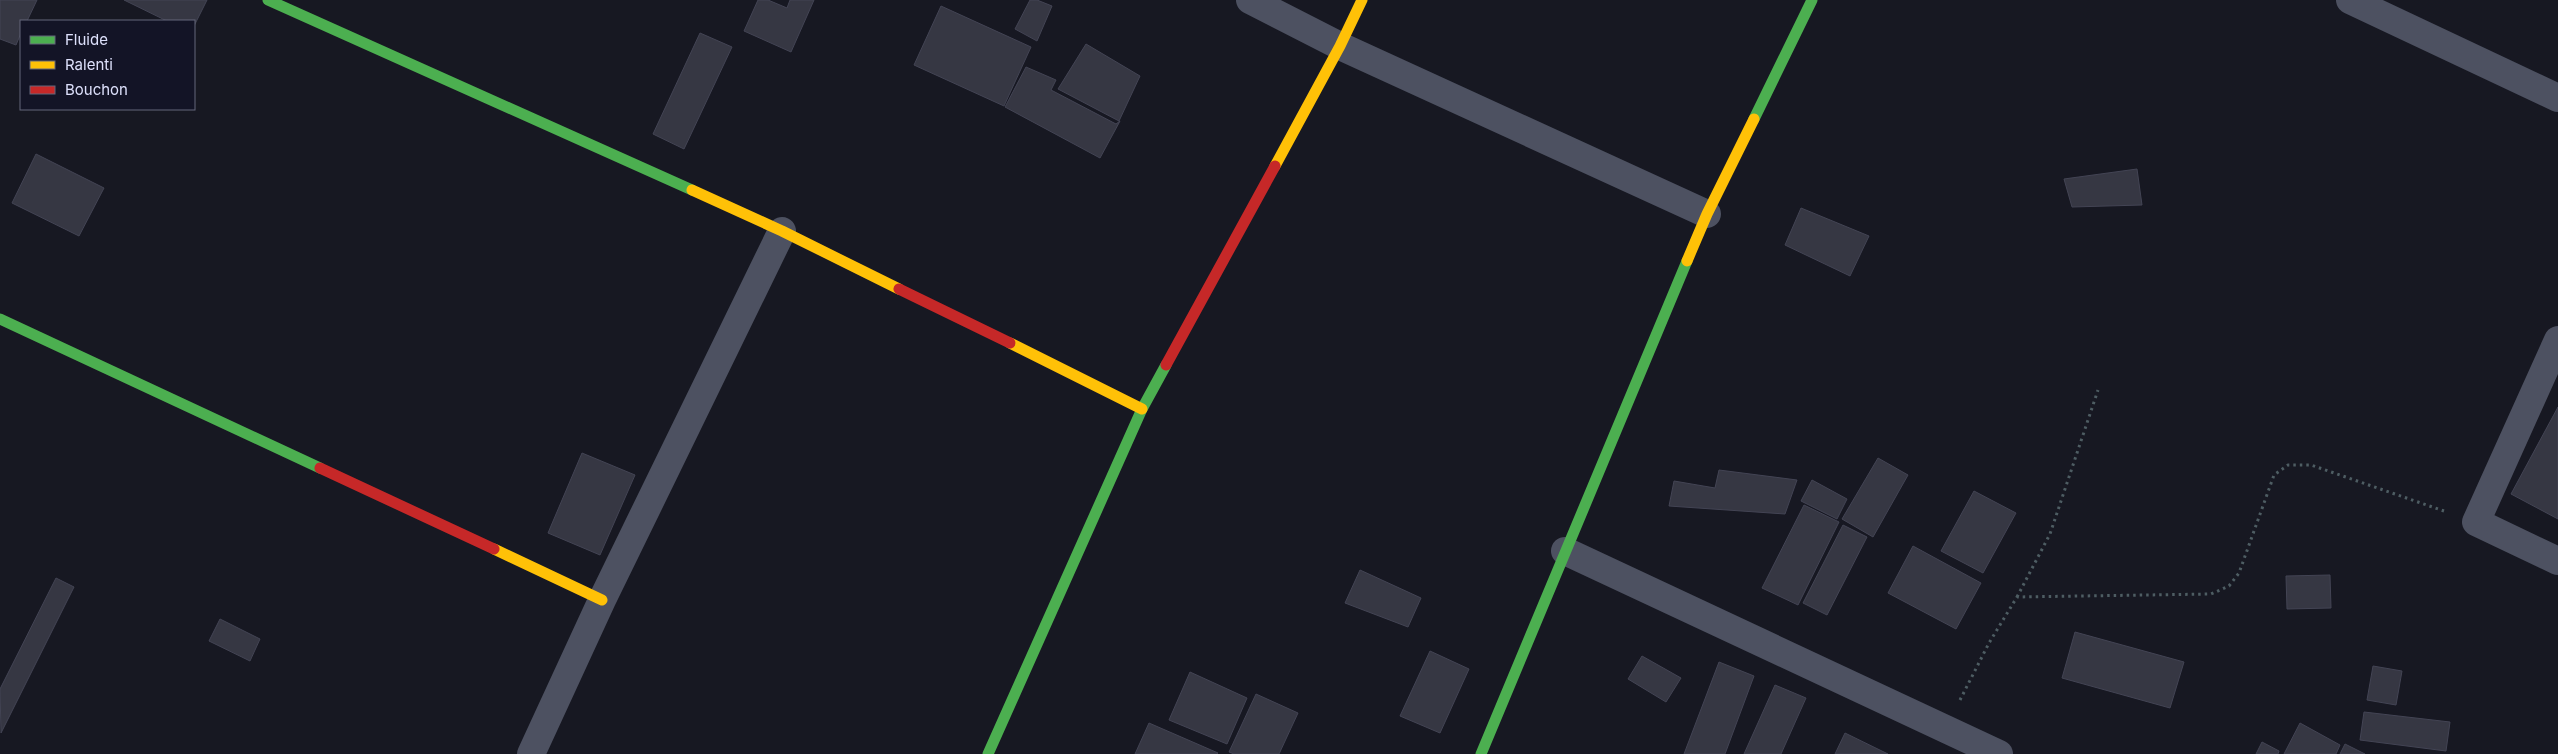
<svg xmlns="http://www.w3.org/2000/svg" width="2558" height="754" viewBox="0 0 2558 754" font-family="Inter,sans-serif">
<style>
.building{fill:#363743;stroke:#434454}
.lines{fill:none;stroke-linecap:round;stroke-linejoin:round}
.path{stroke:#4e5d63;stroke-width:3;stroke-dasharray:2.5 4;stroke-linecap:butt}
.street{stroke:#4d5161;stroke-width:28}
.fast{stroke:#4caf50;stroke-width:11}
.slow{stroke:#ffc107;stroke-width:11}
.jam{stroke:#c62828;stroke-width:11}
</style>
<rect width="100%" height="100%" fill="#171822"/>
<g class="building">
<polygon points="0,0 37,0 27,21 21,21 21,33 16,45 0,39"/>
<polygon points="124,0 207,0 194,26 194,21 167,21"/>
<polygon points="758,0 768,0 787,8 790,0 814,0 791,52 744,31"/>
<polygon points="1030,0 1037,0 1052,6 1037,41 1015,29"/>
<polygon points="941,6 1031,47 1004,106 914,65"/>
<polygon points="700,33 732,47 684,149 653,134"/>
<polygon points="1086,44 1140,76 1119,121 1058,89"/>
<polygon points="1026,67 1056,80 1051,90 1116,124 1120,121 1100,158 1005,107"/>
<polygon points="36,154 104,188 79,236 12,203"/>
<polygon points="2137,169 2142,205 2072,207 2064,179"/>
<polygon points="1801,208 1869,236 1850,276 1785,245"/>
<polygon points="2558,407 2558,519 2511,494"/>
<polygon points="582,453 635,475 600,555 548,533"/>
<polygon points="1878,458 1908,475 1873,537 1842,519"/>
<polygon points="1719,470 1797,480 1785,514 1669,506 1674,481 1715,488"/>
<polygon points="1812,480 1847,499 1837,519 1801,501"/>
<polygon points="1974,491 2016,513 1983,573 1941,551"/>
<polygon points="1804,505 1839,522 1798,605 1762,588"/>
<polygon points="1843,525 1867,537 1827,615 1803,603"/>
<polygon points="1913,546 1981,583 1956,629 1888,593"/>
<polygon points="1360,570 1421,598 1408,627 1345,603"/>
<polygon points="2330,575 2331,608 2287,609 2286,576"/>
<polygon points="56,578 74,587 1,733 0,689"/>
<polygon points="220,619 260,639 250,661 209,641"/>
<polygon points="2075,632 2184,662 2170,708 2062,678"/>
<polygon points="1430,651 1469,669 1440,733 1400,716"/>
<polygon points="1642,656 1681,678 1666,702 1628,679"/>
<polygon points="1719,662 1754,676 1725,754 1684,754"/>
<polygon points="2373,666 2402,671 2396,705 2367,700"/>
<polygon points="1190,672 1247,698 1227,744 1169,720"/>
<polygon points="1775,685 1806,698 1781,754 1744,754"/>
<polygon points="1256,694 1298,713 1279,754 1234,754 1229,752"/>
<polygon points="2364,712 2450,722 2446,751 2360,740"/>
<polygon points="1149,723 1218,753 1217,754 1135,754"/>
<polygon points="2300,723 2340,745 2336,754 2284,754"/>
<polygon points="1845,733 1888,754 1835,754"/>
<polygon points="2262,742 2279,751 2278,754 2256,754"/>
<polygon points="2345,744 2365,754 2340,754"/>
</g>
<g class="lines">
<g class="path">
<polyline points="2017,597 2050,534 2098,390"/>
<polyline points="1960,700 1989,643 2017,597 2211,594 2229,586 2239,573 2274,475 2288,465 2311,465 2444,511"/>
</g>
<g class="street">
<polyline points="1250,0 1340,46 1707,214"/>
<polyline points="2350,0 2558,98"/>
<polyline points="2558,340 2476,522 2558,561"/>
<polyline points="1565,551 1999,754"/>
<polyline points="531,754 602,600 782,231"/>
</g>
<g class="fast">
<polyline points="268,0 692,190"/>
<polyline points="1754,119 1812,0"/>
<polyline points="0,319 320,468"/>
<polyline points="988,754 1142,409 1166,365"/>
<polyline points="1481,754 1687,261"/>
</g>
<g class="slow">
<polyline points="1275,166 1340,46 1362,0"/>
<polyline points="692,190 782,231 899,289"/>
<polyline points="1687,261 1707,214 1754,119"/>
<polyline points="1010,343 1142,409"/>
<polyline points="494,549 602,600"/>
</g>
<g class="jam">
<polyline points="899,289 1010,343"/>
<polyline points="1166,365 1275,166"/>
<polyline points="320,468 494,549"/>
</g>
</g>
<rect x="20" y="20" width="175" height="90" fill="#131426" stroke="#64667b"/>
<rect x="30" y="36" width="25" height="8" fill="#4caf50" stroke="#64667b"/>
<text x="65" y="45" font-size="15" fill="#dde0fb">Fluide</text>
<rect x="30" y="61" width="25" height="8" fill="#ffc107" stroke="#64667b"/>
<text x="65" y="70" font-size="15" fill="#dde0fb">Ralenti</text>
<rect x="30" y="86" width="25" height="8" fill="#c62828" stroke="#64667b"/>
<text x="65" y="95" font-size="15" fill="#dde0fb">Bouchon</text>
</svg>
